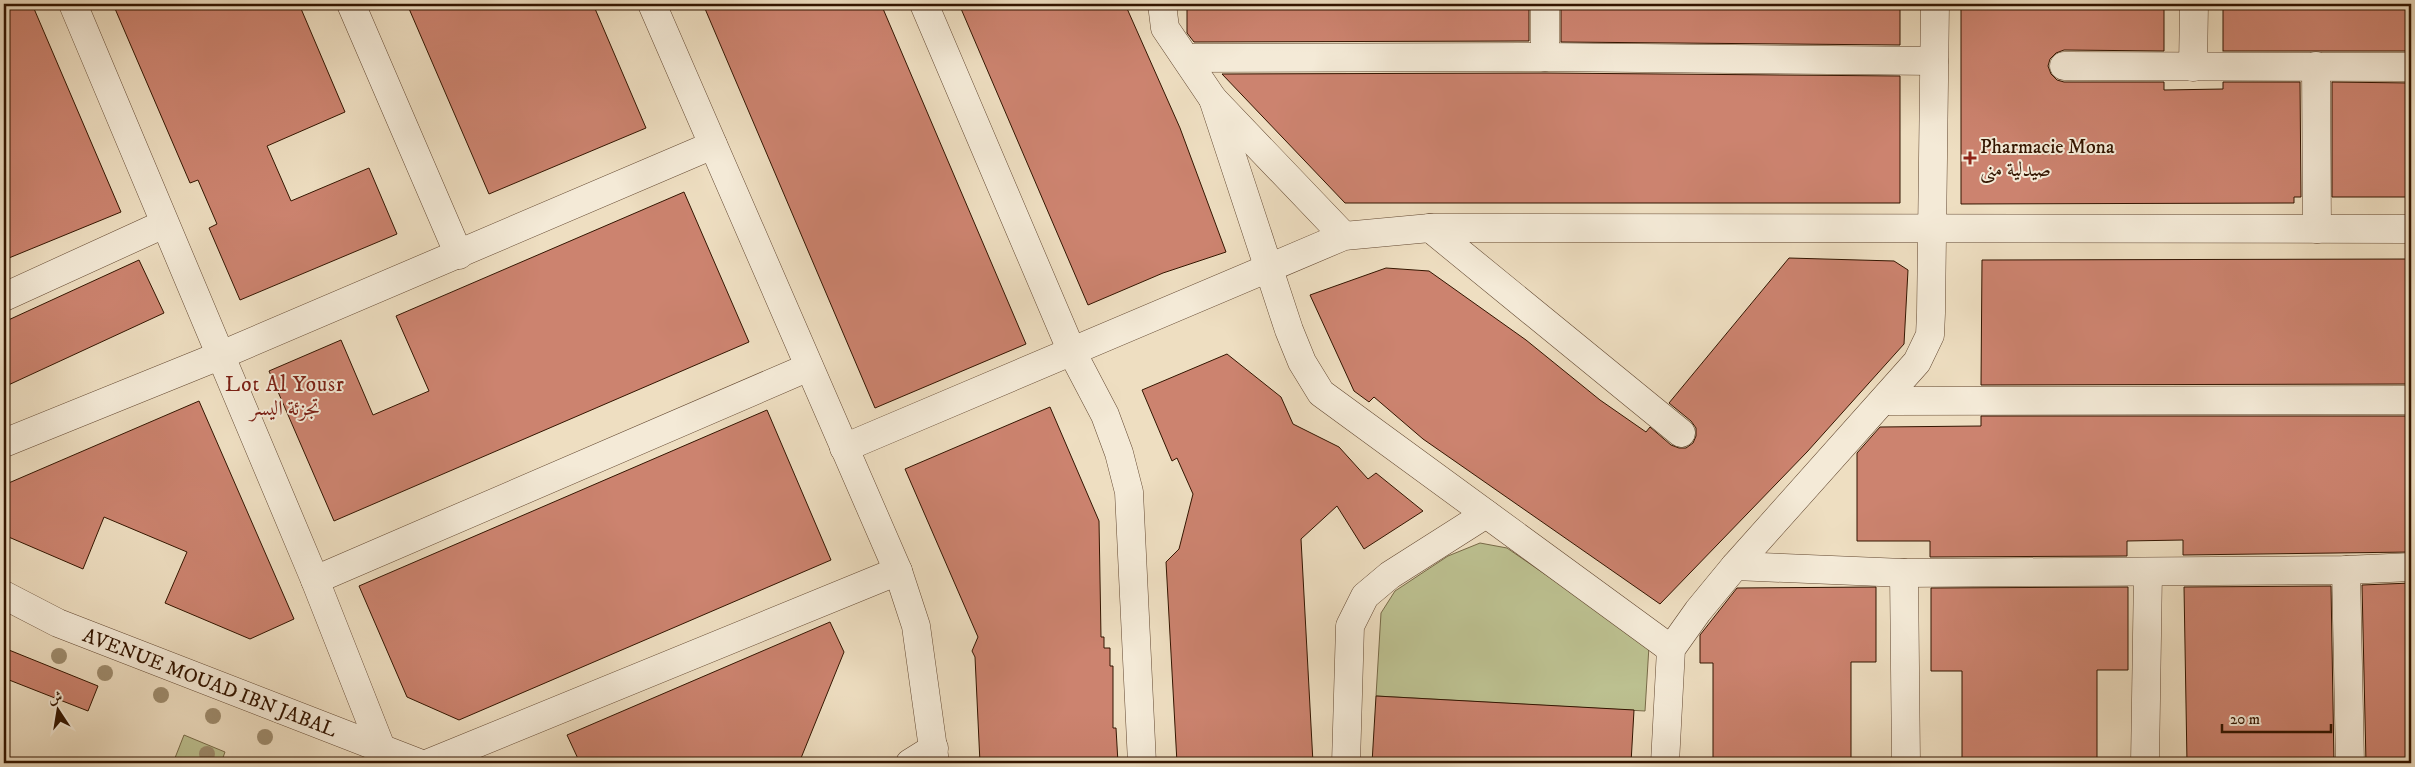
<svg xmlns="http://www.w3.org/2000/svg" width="2415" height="767" viewBox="0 0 2415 767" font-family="'IM FELL DW Pica',Amiri,serif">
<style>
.green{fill:#bcc090;stroke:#786a48}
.building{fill:#cc836f;stroke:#331500}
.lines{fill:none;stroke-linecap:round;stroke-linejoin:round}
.street-casing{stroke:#624730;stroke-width:29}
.street{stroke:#f4ead7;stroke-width:28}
.tree{fill:#9e8c6e}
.poi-dot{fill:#8f2418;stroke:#f4ead7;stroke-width:2}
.labels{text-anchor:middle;stroke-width:4;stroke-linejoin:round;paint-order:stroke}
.poi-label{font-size:20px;fill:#331500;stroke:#f4ead7;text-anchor:start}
.street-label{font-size:20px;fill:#331500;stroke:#f4ead7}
.neighbourhood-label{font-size:21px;letter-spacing:1px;fill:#7a1f14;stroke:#f4ead7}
</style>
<rect width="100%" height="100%" fill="#eedec1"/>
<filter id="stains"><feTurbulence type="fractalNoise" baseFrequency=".004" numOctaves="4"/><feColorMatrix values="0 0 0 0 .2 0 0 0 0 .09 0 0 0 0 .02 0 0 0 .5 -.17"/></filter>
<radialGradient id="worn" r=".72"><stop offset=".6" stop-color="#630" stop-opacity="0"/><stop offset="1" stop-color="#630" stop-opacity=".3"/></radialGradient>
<g class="green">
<polygon points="1480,543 1507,548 1649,646 1645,711 1376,696 1381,613 1395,591 1448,556"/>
<polygon points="184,735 225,752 221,763 173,763"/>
</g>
<g class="building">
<polygon points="4,4 32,4 121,212 4,260"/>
<polygon points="113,4 299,4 345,112 267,146 291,201 369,168 397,234 240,300 209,228 217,224 198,180 190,183"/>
<polygon points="407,4 593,4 646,128 489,194"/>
<polygon points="703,4 881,4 1026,344 875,408"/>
<polygon points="959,4 1125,4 1180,128 1226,252 1163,273 1088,305"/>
<polygon points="1187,4 1529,4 1529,41 1194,42 1187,33"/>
<polygon points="1561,4 1900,4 1900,45 1561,42"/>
<polygon points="1961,4 2164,4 2164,51 2064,50 2056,53 2050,59 2048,66 2051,74 2057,80 2064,82 2164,82 2164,90 2223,89 2223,82 2300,82 2301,197 2294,197 2294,203 1961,204"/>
<rect x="2223" y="4" width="188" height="47"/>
<polygon points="1545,73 1900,76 1900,203 1345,203 1222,74"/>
<polygon points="2332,82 2411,83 2411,197 2332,197"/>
<polygon points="684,192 749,342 334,521 269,371 341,340 373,415 429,391 396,316"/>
<polygon points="1789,258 1894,261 1908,270 1904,344 1807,452 1660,604 1423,439 1374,397 1369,402 1354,391 1310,295 1386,268 1429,271 1526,340 1600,400 1646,432 1650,427 1671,445 1679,448 1686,448 1693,443 1696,436 1696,428 1691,421 1669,403"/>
<polygon points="2411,259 2411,384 1981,385 1982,260"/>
<polygon points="139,260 164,313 4,387 4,322"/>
<polygon points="1227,354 1281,397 1293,424 1339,447 1368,479 1376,473 1423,511 1364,549 1337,506 1301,539 1313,763 1177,763 1166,562 1179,549 1193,494 1177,458 1172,461 1142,390"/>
<polygon points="199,401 294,619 250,639 165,603 187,552 104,517 83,569 4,535 4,485"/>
<polygon points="1050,407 1099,521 1101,637 1104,637 1104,648 1110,648 1110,666 1113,666 1113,728 1116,728 1118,763 980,763 975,657 972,651 978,637 905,469"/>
<polygon points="767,410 831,560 459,720 407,697 359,586"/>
<polygon points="1981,416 2411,416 2411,552 2183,555 2183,540 2127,541 2127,556 1930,557 1930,541 1857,541 1857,453 1880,427 1981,426"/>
<polygon points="2411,583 2411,763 2366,763 2362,585"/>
<polygon points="2331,586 2334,763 2187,763 2184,587"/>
<polygon points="1876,587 1876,662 1851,662 1851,763 1713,763 1713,663 1700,663 1700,635 1737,588"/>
<polygon points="2128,587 2128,670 2097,670 2097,763 1962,763 1962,671 1931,671 1931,588"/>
<polygon points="830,622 844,652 799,763 580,763 567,735"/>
<polygon points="4,648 98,686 88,711 4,678"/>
<polygon points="1376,696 1634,710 1631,763 1372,763"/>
</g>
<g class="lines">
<g class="street-casing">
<g id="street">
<polyline points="73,4 315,580 382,750"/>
<polyline points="351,4 459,255"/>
<polyline points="652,4 898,571 916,626 935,763"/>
<polyline points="924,4 1072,352 1105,415 1119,453 1129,492 1142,763"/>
<polyline points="1162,4 1165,28 1213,99 1344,236"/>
<polyline points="1545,57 1545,4"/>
<polyline points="1187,58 1545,57 1934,61"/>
<polyline points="2064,66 2411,67"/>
<polyline points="2316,66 2317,229"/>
<polyline points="2193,67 2194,4"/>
<polyline points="1213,99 1289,330 1302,362 1321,393 1671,649"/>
<polyline points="1430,228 1681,433"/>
<polyline points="4,297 164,224"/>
<polyline points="1883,401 2411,400"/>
<polyline points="4,443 219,356 713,145"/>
<polyline points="844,448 1344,236 1430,228 2411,229"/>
<polyline points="1735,566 1904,573 2346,570 2411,567"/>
<polyline points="2346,570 2350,763"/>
<polyline points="1904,573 1906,763"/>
<polyline points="315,580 809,367"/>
<polyline points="4,595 58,623 419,763"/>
<polyline points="429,763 898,571"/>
<polyline points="910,763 934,748"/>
<polyline points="1346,763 1350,626 1365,596 1390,575 1486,514"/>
<polyline points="1665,763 1671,649 1698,611 1735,566 1917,362 1930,335 1931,313 1935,4"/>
<polyline points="2145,763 2148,572"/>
</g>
</g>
<use href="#street" class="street"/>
</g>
<g class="tree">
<circle cx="59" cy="656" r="8"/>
<circle cx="105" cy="673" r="8"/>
<circle cx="161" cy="695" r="8"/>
<circle cx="213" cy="716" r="8"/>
<circle cx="265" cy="737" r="8"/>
<circle cx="207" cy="754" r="8"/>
</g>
<path class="poi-dot" d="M1967.5 150.5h5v5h5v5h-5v5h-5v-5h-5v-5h5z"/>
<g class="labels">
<g class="poi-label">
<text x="1980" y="153">Pharmacie Mona<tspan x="1980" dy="23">صيدلية منى</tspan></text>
</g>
<g class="street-label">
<text transform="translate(210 682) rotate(21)" y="7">AVENUE MOUAD IBN JABAL</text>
</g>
<g class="neighbourhood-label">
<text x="285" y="391">Lot Al Yousr<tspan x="285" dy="24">تجزئة اليسر</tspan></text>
</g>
</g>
<rect width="2415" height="767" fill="none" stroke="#eedec1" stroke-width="20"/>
<rect x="5" y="5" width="2405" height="757" fill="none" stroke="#331500" stroke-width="2.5"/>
<rect x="10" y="10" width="2395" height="747" fill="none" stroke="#331500"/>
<g transform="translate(58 710) rotate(348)" stroke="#f4ead7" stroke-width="4" paint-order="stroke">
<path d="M0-4L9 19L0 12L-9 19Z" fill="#331500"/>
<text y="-8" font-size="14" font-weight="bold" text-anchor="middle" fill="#331500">ش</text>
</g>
<path d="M2222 724v8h109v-8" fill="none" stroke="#331500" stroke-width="2.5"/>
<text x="2230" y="724" font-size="15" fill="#331500" stroke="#f4ead7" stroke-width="4" paint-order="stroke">20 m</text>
<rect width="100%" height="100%" filter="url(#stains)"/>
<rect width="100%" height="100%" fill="url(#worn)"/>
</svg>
